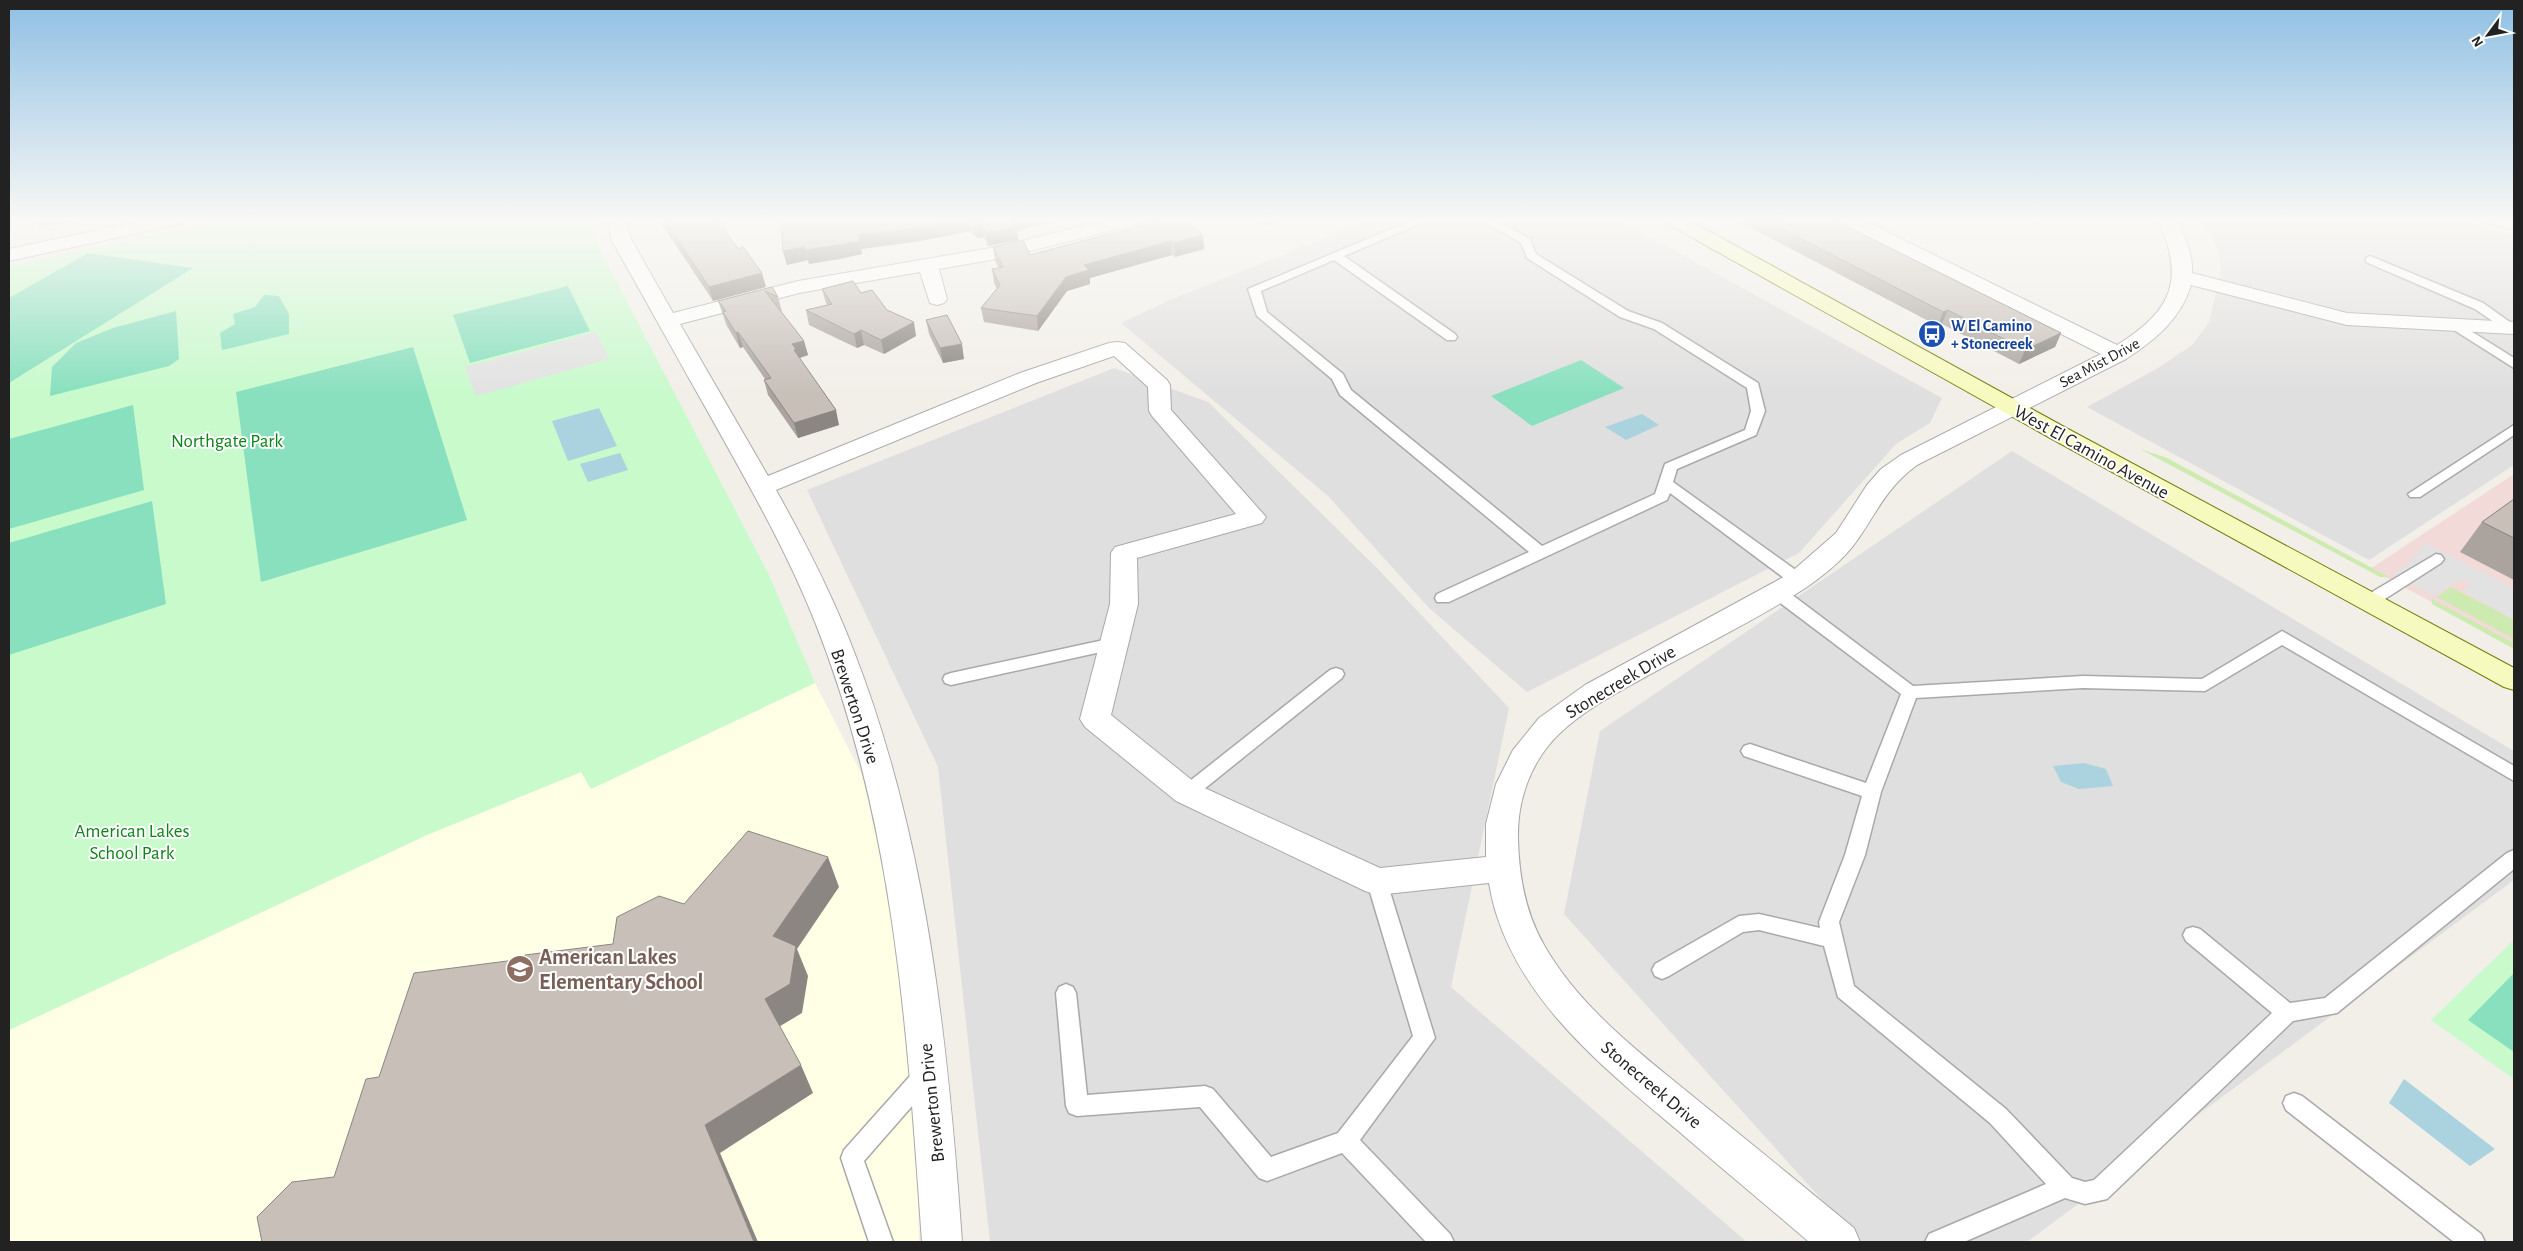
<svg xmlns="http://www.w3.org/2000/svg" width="2523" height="1251" viewBox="0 0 2523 1251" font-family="'Alegreya Sans',sans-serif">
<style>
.residential{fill:#e0dfdf}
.commercial{fill:#f2dad9}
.education{fill:#ffffe5}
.grass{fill:#cdebb0}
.park{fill:#c8facc}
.pitch{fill:#88e0be}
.parking{fill:#e2e2e2}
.water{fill:#aad3df}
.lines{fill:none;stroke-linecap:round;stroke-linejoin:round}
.service-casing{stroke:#a9a9a9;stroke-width:3}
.minor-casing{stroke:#a9a9a9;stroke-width:2}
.secondary-casing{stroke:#707d05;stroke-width:2}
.service{fill:#fff;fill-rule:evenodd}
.minor{fill:#fff;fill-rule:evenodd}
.secondary{fill:#f7fabf;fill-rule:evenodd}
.wall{fill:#aba49e}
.shaded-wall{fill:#8b8681}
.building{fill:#c7bfb8;stroke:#8b8681}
.labels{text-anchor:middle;stroke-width:4;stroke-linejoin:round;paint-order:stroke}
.far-transit-label{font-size:16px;font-weight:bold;fill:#164399;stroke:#fff;text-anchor:start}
.far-street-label{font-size:16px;fill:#222;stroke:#fff}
.park-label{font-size:19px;fill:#0c8416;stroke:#fff}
.street-label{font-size:19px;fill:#222;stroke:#fff}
.near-education-label{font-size:22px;font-weight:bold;fill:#785e54;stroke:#fff;text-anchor:start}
</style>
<rect width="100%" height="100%" fill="#f2efe9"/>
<g class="residential">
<polygon points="1373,219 1617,219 1942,398 1930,423 1896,444 1799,553 1527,692 1429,608 1328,496 1121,323 1170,300"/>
<polygon points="2200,219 2457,219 2514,236 2514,465 2369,560 2087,407 2158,368 2192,345 2209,323 2221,271 2219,251"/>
<polygon points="1114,368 1208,402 1378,569 1509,708 1451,987 1747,1242 990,1242 938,767 807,490"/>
<polygon points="2012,451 2514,751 2514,880 2027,1242 1860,1242 1564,914 1600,731"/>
</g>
<polygon class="commercial" points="2514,474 2514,646 2370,569"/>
<polygon class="education" points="815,683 863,777 897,933 916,1128 919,1242 9,1242 9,1030 427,835 581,772 591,789"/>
<g class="grass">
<polygon points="2140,449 2167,458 2389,577 2380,577"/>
<polygon points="2451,587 2514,620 2514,639 2437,597"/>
<polygon points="2432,599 2514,643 2514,649 2432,604"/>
</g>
<g class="park">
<polygon points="229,219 593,219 596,242 769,575 815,683 591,789 581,772 427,835 9,1030 9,266"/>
<polygon points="2514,940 2514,1079 2431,1020"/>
</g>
<g class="pitch">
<polygon points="88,253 193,268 9,383 9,298"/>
<polygon points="568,286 590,331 470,363 453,315"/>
<polygon points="264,295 279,296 289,314 289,334 222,350 220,333 235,324 233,314 255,307"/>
<polygon points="176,311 179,359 169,366 50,396 52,367 76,343 113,328"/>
<polygon points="413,347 467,520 261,582 236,392"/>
<polygon points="1581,360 1624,388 1532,426 1491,396"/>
<polygon points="133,405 144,490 9,529 9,439"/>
<polygon points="152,501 166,604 9,655 9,543"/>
<polygon points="2514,973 2514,1052 2468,1020"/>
</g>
<g class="parking">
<polygon points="596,332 609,359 476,396 465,367"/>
<polygon points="2425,543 2514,588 2514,619 2462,591 2471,585 2460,579 2434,596 2393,575 2408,564"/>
</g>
<g class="water">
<polygon points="599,408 617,446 568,461 552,421"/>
<polygon points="1642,414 1659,425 1626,440 1605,427"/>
<polygon points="620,453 628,470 588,482 580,464"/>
<polygon points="2084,763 2106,769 2113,786 2079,789 2061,782 2053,766"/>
<polygon points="2404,1079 2495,1149 2470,1166 2389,1103"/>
</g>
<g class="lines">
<g class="service-casing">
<g id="service">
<polygon points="1415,219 1431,219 1344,256 1455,334 1457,337 1455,340 1447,340 1334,260 1261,291 1267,312 1343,374 1351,390 1542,546 1655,494 1665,464 1745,430 1751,411 1747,388 1654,329 1620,317 1527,258 1521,243 1480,219 1494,219 1530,239 1536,254 1628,311 1662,323 1758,383 1765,411 1756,435 1677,469 1673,482 1804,576 1806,580 1804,584 1792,584 1670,493 1667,500 1449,602 1437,602 1435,598 1437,594 1529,552 1340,395 1332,379 1257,316 1248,289"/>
<polygon points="2370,256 2483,303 2514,325 2514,331 2507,331 2475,309 2366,262 2366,258"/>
<polygon points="2458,323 2514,358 2514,368 2454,330 2452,327 2454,324"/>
<polygon points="2514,425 2514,435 2420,497 2410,497 2408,494"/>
<polygon points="2436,554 2441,555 2444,559 2441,563 2374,606 2362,606 2360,602 2362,598"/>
<polygon points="1777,587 1783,588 1913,686 2083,676 2202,679 2282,631 2514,766 2514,781 2282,645 2205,691 2083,688 1916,698 1881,792 1865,855 1839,922 1854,986 2006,1109 2072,1178 2085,1182 2094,1180 2272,1013 2186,941 2183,935 2186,929 2193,927 2200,929 2290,1003 2325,998 2507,853 2514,850 2514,869 2337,1013 2293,1021 2107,1199 2085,1204 2065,1198 1964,1242 1925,1242 1929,1234 2046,1184 1990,1123 1838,997 1824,946 1759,930 1743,932 1669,976 1662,979 1655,976 1652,970 1655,964 1739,916 1759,914 1820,928 1819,922 1845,855 1862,796 1744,756 1741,751 1744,746 1750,744 1866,783 1901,694 1771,596 1769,592 1771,588"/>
<polygon points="1113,638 1119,640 1121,644 1119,648 951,685 945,683 943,679 945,675 951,673"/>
<polygon points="1336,668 1342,670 1344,674 1342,678 1193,798 1187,800 1181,798 1178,793 1181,788 1330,670"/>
<polygon points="1377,874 1384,876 1387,882 1435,1038 1360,1140 1450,1234 1454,1242 1426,1242 1342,1153 1267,1181 1259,1178 1200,1107 1077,1116 1069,1113 1066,1106 1056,993 1059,987 1066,984 1073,987 1076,993 1087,1095 1205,1086 1213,1089 1271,1157 1338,1133 1413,1036 1367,882 1370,876"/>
<polygon points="926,1064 934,1067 937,1074 934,1081 864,1161 893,1242 869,1242 841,1158 844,1150 918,1067"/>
<polygon points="2294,1093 2302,1096 2481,1234 2485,1242 2454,1242 2286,1110 2283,1103 2286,1096"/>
</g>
</g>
<g class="minor-casing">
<g id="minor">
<polygon points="149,219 184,219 182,223 175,225 9,261 9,249"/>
<path d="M608,219H626L631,239L673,313L798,281L1002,246L1111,219H1143L1141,223L1002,258L939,269L947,299L944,303L937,305L930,303L920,272L799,293L680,324L768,476L1020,373L1109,343L1117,342L1125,343L1167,380L1170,385L1171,410L1266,517L1262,523L1137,558L1138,604L1111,715L1198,785L1380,868L1486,857V824L1496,784L1513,750L1539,718L1585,685L1789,574L1836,533L1867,485L1881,469L1901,455L2101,354L1839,223L1837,219H1861L2117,345C2173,310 2185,280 2158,219H2176C2185,237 2193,253 2192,273L2347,313L2514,322V334L2347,325L2191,285C2181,319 2155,340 2126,359L1917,465C1885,489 1878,511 1856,542C1844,559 1824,575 1807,587C1756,620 1700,647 1647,676C1617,693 1585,709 1559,734C1531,761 1517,800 1518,839C1519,876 1525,912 1544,945C1579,1007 1641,1054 1695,1098C1748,1141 1801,1184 1854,1228L1860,1242H1809C1765,1204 1720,1167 1676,1129C1606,1070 1526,1006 1497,916C1493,905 1491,894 1489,883L1377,895L1365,891L1176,801L1085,727L1080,719L1110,604L1111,553L1115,547L1236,514L1152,416L1149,411L1148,387L1114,356L1036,383L776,490C805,542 832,594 853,649C927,838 948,1042 962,1242H922C907,1029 895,824 815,622C786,549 746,480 708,412C675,354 644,297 611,239Z"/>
<polygon points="2487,219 2514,219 2514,230 2489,223"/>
</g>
</g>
<g class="secondary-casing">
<polygon id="secondary" points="1664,219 1687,219 2068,429 2514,668 2514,690 2504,687 2052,439 1666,223"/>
</g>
<use href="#service" class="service"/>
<use href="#minor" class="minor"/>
<use href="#secondary" class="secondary"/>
</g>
<g class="wall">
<polygon points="661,219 717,219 766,287 713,301 663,226"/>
<polygon points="781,219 1062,219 1017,231 1018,240 988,246 984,237 977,238 970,231 920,241 861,249 862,254 841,259 809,264 808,260 787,265 783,251"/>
<polygon points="1734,219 1832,219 2061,333 2055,347 2019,364 1942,324 1938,326"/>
<polygon points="1203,235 1204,249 1175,257 1172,255 1090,278 1090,284 1067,291 1038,331 984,322 981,308 997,289 994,283 992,269 999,268 995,261 993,247 1030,255"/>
<polygon points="772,287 778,297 782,312 780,311 804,341 808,355 800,358 839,425 798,438 768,395 764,380 765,379 743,347 740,348 727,326 718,301"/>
<polygon points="822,289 861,293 887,310 916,336 884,354 864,345 857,348 809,325 806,310 827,305 826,303"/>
<polygon points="926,320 964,359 943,363 929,334"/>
<polygon points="2514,499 2514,580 2460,552 2482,522"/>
</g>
<g class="shaded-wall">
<polygon points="34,219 86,219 85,220 40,227"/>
<polygon points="964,219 968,219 970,231 920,241 861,249 862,254 809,264 806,250 858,235"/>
<polygon points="1012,219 1062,219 1017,231 1018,240 988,246 986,233"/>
<polygon points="1262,219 1289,219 1262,226"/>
<polygon points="982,223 984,237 977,238 975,225"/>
<polygon points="1203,235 1204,249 1175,257 1174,243"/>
<polygon points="1171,241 1172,255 1090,278 1090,284 1067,291 1038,331 1037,316 1066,277 1084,265"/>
<polygon points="804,247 808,260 787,265 783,251"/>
<polygon points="762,273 766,287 713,301 709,287"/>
<polygon points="1948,310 1942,324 1938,326 1943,312"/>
<polygon points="914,322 916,336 884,354 881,340"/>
<polygon points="861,330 864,345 857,348 854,334"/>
<polygon points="738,332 743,347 740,348 736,333"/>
<polygon points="2061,333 2055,347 2019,364 2025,350"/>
<polygon points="804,341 808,355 799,358 800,364 792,344"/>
<polygon points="962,344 964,359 943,363 940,348"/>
<polygon points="836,410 839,425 798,438 794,423"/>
<polygon points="828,857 839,887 797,949 808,976 802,1013 777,1028 765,999 773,936"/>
<polygon points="801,1065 813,1093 720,1153 758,1242 754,1242 705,1125"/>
</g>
<g class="building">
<polygon points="664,219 717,219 738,249 743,247 762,273 709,287"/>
<polygon points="781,219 964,219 918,228 858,235 860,241 838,245 806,250 804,247 783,251"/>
<polygon points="969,219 1012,219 1016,227 986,233 982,223 975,225"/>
<polygon points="1166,219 1185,219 1203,235 1174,243 1171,241 1084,265 1089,270 1066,277 1037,316 981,308 1000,285 992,269 1003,267 993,247 1023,240 1030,255"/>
<polygon points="1763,219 1832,219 2061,333 2025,350 1948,310 1943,312"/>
<polygon points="853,281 861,293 872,290 887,310 914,322 881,340 861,330 854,334 806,310 832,304 822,289"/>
<polygon points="772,287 778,297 765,291 804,341 792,344 796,349 794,350 836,410 794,423 764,380 771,378 738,332 736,333 723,312 726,311 718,301"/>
<polygon points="947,315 962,344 940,348 926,320"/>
<polygon points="2514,499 2514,538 2482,522"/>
<polygon points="748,831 828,857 773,936 796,946 790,984 765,999 801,1065 705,1125 754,1242 262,1242 257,1217 292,1182 334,1177 366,1079 379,1077 414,973 523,959 525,955 613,944 617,917 659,896 684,904"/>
</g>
<linearGradient id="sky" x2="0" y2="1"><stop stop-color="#8fc0e4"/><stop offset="0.56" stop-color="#f9f8f5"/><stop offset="1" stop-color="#f9f8f5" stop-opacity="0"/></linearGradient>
<rect width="2523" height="394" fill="url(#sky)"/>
<defs>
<g id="bus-disc" transform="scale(1.4375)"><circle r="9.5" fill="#1a4fb4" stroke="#fff"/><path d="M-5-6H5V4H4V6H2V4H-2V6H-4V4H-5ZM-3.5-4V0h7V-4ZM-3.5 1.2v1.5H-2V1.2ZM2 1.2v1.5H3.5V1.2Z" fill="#fff"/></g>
<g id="school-disc" transform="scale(1.4375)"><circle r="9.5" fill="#8d6e63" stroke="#fff"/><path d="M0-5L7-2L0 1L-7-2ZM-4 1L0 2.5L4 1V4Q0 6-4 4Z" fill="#fff"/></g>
</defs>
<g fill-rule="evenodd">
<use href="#bus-disc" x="1932" y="334"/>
<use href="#school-disc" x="520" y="969"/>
</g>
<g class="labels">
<g class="far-transit-label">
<text x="1951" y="331">W El Camino<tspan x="1951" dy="18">+ Stonecreek</tspan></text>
</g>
<g class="far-street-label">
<text transform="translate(2099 362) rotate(-28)" y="6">Sea Mist Drive</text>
</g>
<g class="park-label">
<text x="227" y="447">Northgate Park</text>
<text x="132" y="837">American Lakes<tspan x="132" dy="22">School Park</tspan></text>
</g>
<g class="street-label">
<text transform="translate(2092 451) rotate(29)" y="7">West El Camino Avenue</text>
<text transform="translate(1620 681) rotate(-31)" y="7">Stonecreek Drive</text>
<text transform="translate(856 706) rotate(72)" y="7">Brewerton Drive</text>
<text transform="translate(1652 1084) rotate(40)" y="7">Stonecreek Drive</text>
<text transform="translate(931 1103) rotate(-96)" y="7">Brewerton Drive</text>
</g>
<g class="near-education-label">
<text x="539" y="964">American Lakes<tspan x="539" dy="25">Elementary School</tspan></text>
</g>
</g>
<rect width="2523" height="1251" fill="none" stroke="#222222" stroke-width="20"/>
<g transform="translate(2488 35) rotate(238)" stroke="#ffffff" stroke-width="4" paint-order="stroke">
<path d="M0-4L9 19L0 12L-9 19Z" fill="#222222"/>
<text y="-8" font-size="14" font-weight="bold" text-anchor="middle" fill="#222222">N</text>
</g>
</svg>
